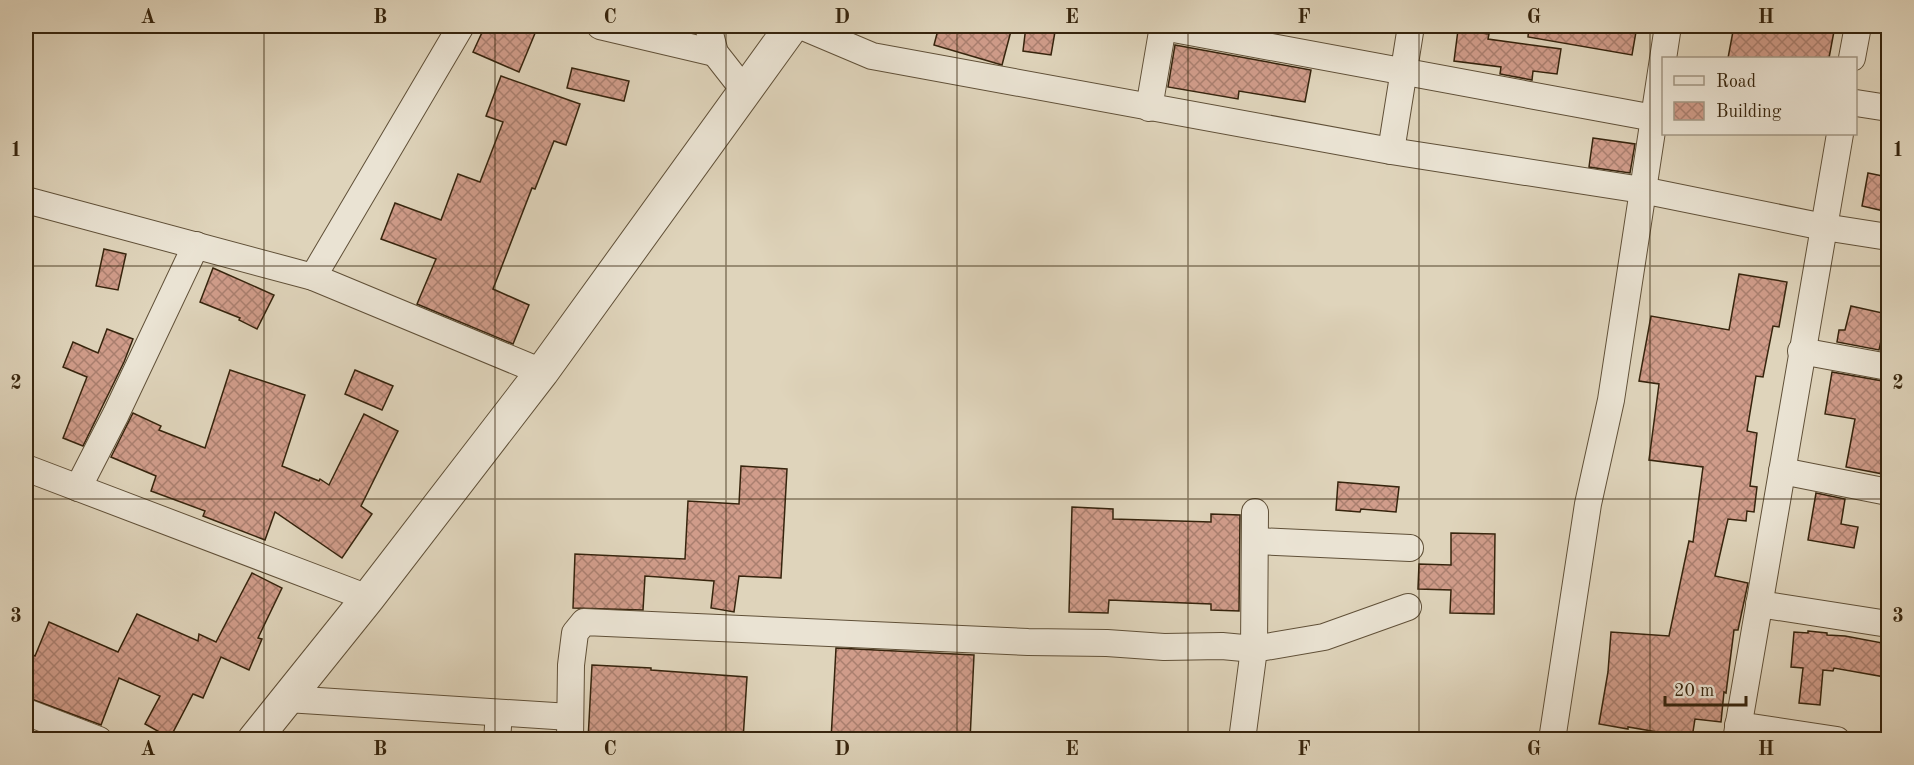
<svg xmlns="http://www.w3.org/2000/svg" width="1914" height="765" viewBox="0 0 1914 765" font-family="'Old Standard TT',serif">
<style>
.building{fill:url(#building-cross-hatch);stroke:#36240d;stroke-width:1.5}
.lines{fill:none;stroke-linecap:round;stroke-linejoin:round}
.minor-casing{stroke:#605038;stroke-width:28}
.tertiary-casing{stroke:#605038;stroke-width:35}
.minor{stroke:#eae3d3;stroke-width:26}
.tertiary{stroke:#eae3d3;stroke-width:33}
.grid{fill:none;stroke:#36240d;stroke-width:1.5;stroke-opacity:0.55}
.neatline{fill:none;stroke:#36240d;stroke-width:2}
.grid-label{font-size:20px;text-anchor:middle;font-weight:bold;fill:#36240d}
</style>
<defs>
<pattern id="building-cross-hatch" width="8" height="8" patternUnits="userSpaceOnUse" patternTransform="scale(1.5)"><rect width="8" height="8" fill="#d09c8a"/><path d="M0 0l8 8M0 8l8-8" fill="none" stroke="#aa7f6f"/></pattern>
</defs>
<rect width="100%" height="100%" fill="#dfd4bb"/>
<filter id="stains"><feTurbulence type="fractalNoise" baseFrequency=".00333" numOctaves="4"/><feColorMatrix values="0 0 0 0 .2 0 0 0 0 .09 0 0 0 0 .02 0 0 0 .5 -.17"/></filter>
<radialGradient id="worn" r=".72"><stop offset=".6" stop-color="#630" stop-opacity="0"/><stop offset="1" stop-color="#630" stop-opacity=".3"/></radialGradient>
<g class="building">
<polygon points="485,26 538,26 519,72 473,52"/>
<polygon points="939,26 993,26 1011,31 1002,65 934,45"/>
<polygon points="1026,26 1056,26 1051,55 1023,51"/>
<polygon points="1529,26 1637,26 1632,55 1528,37"/>
<polygon points="1734,26 1835,26 1829,58 1728,58"/>
<polygon points="1458,30 1489,34 1488,39 1561,49 1557,74 1533,71 1532,80 1500,74 1501,67 1454,61"/>
<polygon points="1175,45 1311,70 1305,102 1239,91 1238,99 1168,87"/>
<polygon points="572,68 629,81 624,101 567,88"/>
<polygon points="501,76 580,104 566,145 554,141 535,189 532,188 493,289 529,305 513,344 417,304 436,259 381,239 395,203 441,220 458,174 480,182 503,122 486,116"/>
<polygon points="1593,138 1635,144 1630,173 1589,167"/>
<polygon points="1868,173 1888,177 1888,212 1862,206"/>
<polygon points="104,249 126,254 118,290 96,286"/>
<polygon points="213,268 274,295 257,329 239,320 240,318 200,302"/>
<polygon points="1739,274 1787,282 1779,327 1773,326 1763,377 1756,376 1747,431 1757,433 1750,486 1757,487 1754,512 1747,511 1746,521 1728,519 1715,576 1748,583 1738,630 1734,630 1726,693 1724,692 1721,722 1695,719 1692,738 1628,727 1628,729 1599,724 1608,672 1611,632 1669,636 1689,541 1693,542 1703,467 1649,460 1659,384 1639,381 1651,316 1729,330"/>
<polygon points="1851,306 1887,314 1879,350 1837,342 1839,330 1845,330"/>
<polygon points="107,329 133,339 124,362 83,446 63,438 87,377 63,367 73,342 98,353"/>
<polygon points="230,370 305,395 282,466 319,481 320,479 329,485 364,414 398,431 361,506 372,514 342,558 275,512 265,540 203,516 205,511 151,491 156,476 111,457 133,413 161,426 159,430 205,448"/>
<polygon points="355,370 393,386 382,410 345,394"/>
<polygon points="1832,372 1888,382 1888,475 1846,467 1855,419 1825,414"/>
<polygon points="741,466 787,469 781,578 739,576 734,612 711,608 714,581 645,576 643,610 573,608 575,554 685,559 688,501 739,504"/>
<polygon points="1338,482 1399,487 1396,512 1361,509 1360,512 1336,510"/>
<polygon points="1816,493 1845,499 1841,524 1858,527 1854,548 1808,540"/>
<polygon points="1072,507 1113,509 1113,519 1211,522 1211,514 1240,515 1239,611 1211,610 1211,604 1109,600 1108,613 1069,612"/>
<polygon points="1451,533 1495,534 1494,614 1450,613 1451,590 1418,589 1419,564 1451,565"/>
<polygon points="252,573 282,588 258,638 262,639 249,670 221,657 203,698 193,694 170,738 145,724 160,696 119,678 101,725 26,697 26,652 35,656 49,622 118,652 137,614 198,641 199,634 216,642"/>
<polygon points="1808,631 1827,633 1827,635 1845,636 1888,644 1885,677 1834,668 1833,671 1823,670 1820,705 1799,703 1803,668 1791,667 1794,632 1808,633"/>
<polygon points="836,648 974,655 970,740 831,740"/>
<polygon points="592,665 651,668 651,670 747,677 743,740 588,740"/>
</g>
<g class="lines">
<g class="minor-casing">
<g id="minor">
<polyline points="600,26 715,53"/>
<polyline points="708,26 715,53 744,90"/>
<polyline points="801,26 872,56 1391,151 1642,190 1824,227 1888,237"/>
<polyline points="1163,27 1654,118"/>
<polyline points="1852,58 1858,26"/>
<polyline points="1856,103 1888,108"/>
<polyline points="1149,108 1163,26"/>
<polyline points="1391,151 1411,26"/>
<polyline points="26,200 313,277 542,372"/>
<polyline points="313,277 461,26"/>
<polyline points="1801,351 1888,367"/>
<polyline points="26,468 368,598"/>
<polyline points="1782,471 1888,492"/>
<polyline points="78,488 116,414 196,245"/>
<polyline points="1256,541 1410,548"/>
<polyline points="1759,604 1888,624"/>
<polyline points="287,699 570,717"/>
<polyline points="26,712 99,740"/>
<polyline points="1738,725 1837,740"/>
<polyline points="497,740 499,713"/>
<polyline points="570,740 571,665 575,633 584,622 1028,642 1107,643 1164,647 1222,646 1254,649 1324,637 1408,607"/>
<polyline points="1242,740 1254,649 1255,512"/>
<polyline points="1552,740 1588,504 1611,400 1668,26"/>
<polyline points="1736,740 1840,134"/>
</g>
</g>
<g class="tertiary-casing">
<polyline id="tertiary" points="254,740 368,598 542,372 792,26"/>
</g>
<use href="#minor" class="minor"/>
<use href="#tertiary" class="tertiary"/>
</g>
<path class="grid" d="M264,26V740M495,26V740M726,26V740M957,26V740M1188,26V740M1419,26V740M1650,26V740M26,266H1888M26,499H1888"/>
<rect width="1914" height="765" fill="none" stroke="#dfd4bb" stroke-width="66"/>
<rect x="1662" y="57" width="195" height="78" fill="#eae3d3" stroke="#a29784" stroke-width="1.5"/>
<rect x="1674" y="76" width="30" height="9" fill="#eae3d3" stroke="#a29784" stroke-width="1.5"/>
<text x="1716" y="87" font-size="18" fill="#36240d">Road</text>
<rect x="1674" y="102" width="30" height="18" fill="url(#building-cross-hatch)" stroke="#a29784" stroke-width="1.5"/>
<text x="1716" y="117" font-size="18" fill="#36240d">Building</text>
<path d="M1665 696v9h81v-9" fill="none" stroke="#36240d" stroke-width="3"/>
<text x="1674" y="696" font-size="18" fill="#36240d" stroke="#eae3d3" stroke-width="4.5" paint-order="stroke">20 m</text>
<rect x="33" y="33" width="1848" height="699" class="neatline"/>
<g class="grid-label">
<text x="148" y="23">A</text>
<text x="380" y="23">B</text>
<text x="610" y="23">C</text>
<text x="842" y="23">D</text>
<text x="1072" y="23">E</text>
<text x="1304" y="23">F</text>
<text x="1534" y="23">G</text>
<text x="1766" y="23">H</text>
<text x="16" y="156">1</text>
<text x="1898" y="156">1</text>
<text x="16" y="389">2</text>
<text x="1898" y="389">2</text>
<text x="16" y="622">3</text>
<text x="1898" y="622">3</text>
<text x="148" y="755">A</text>
<text x="380" y="755">B</text>
<text x="610" y="755">C</text>
<text x="842" y="755">D</text>
<text x="1072" y="755">E</text>
<text x="1304" y="755">F</text>
<text x="1534" y="755">G</text>
<text x="1766" y="755">H</text>
</g>
<rect width="100%" height="100%" filter="url(#stains)"/>
<rect width="100%" height="100%" fill="url(#worn)"/>
</svg>
